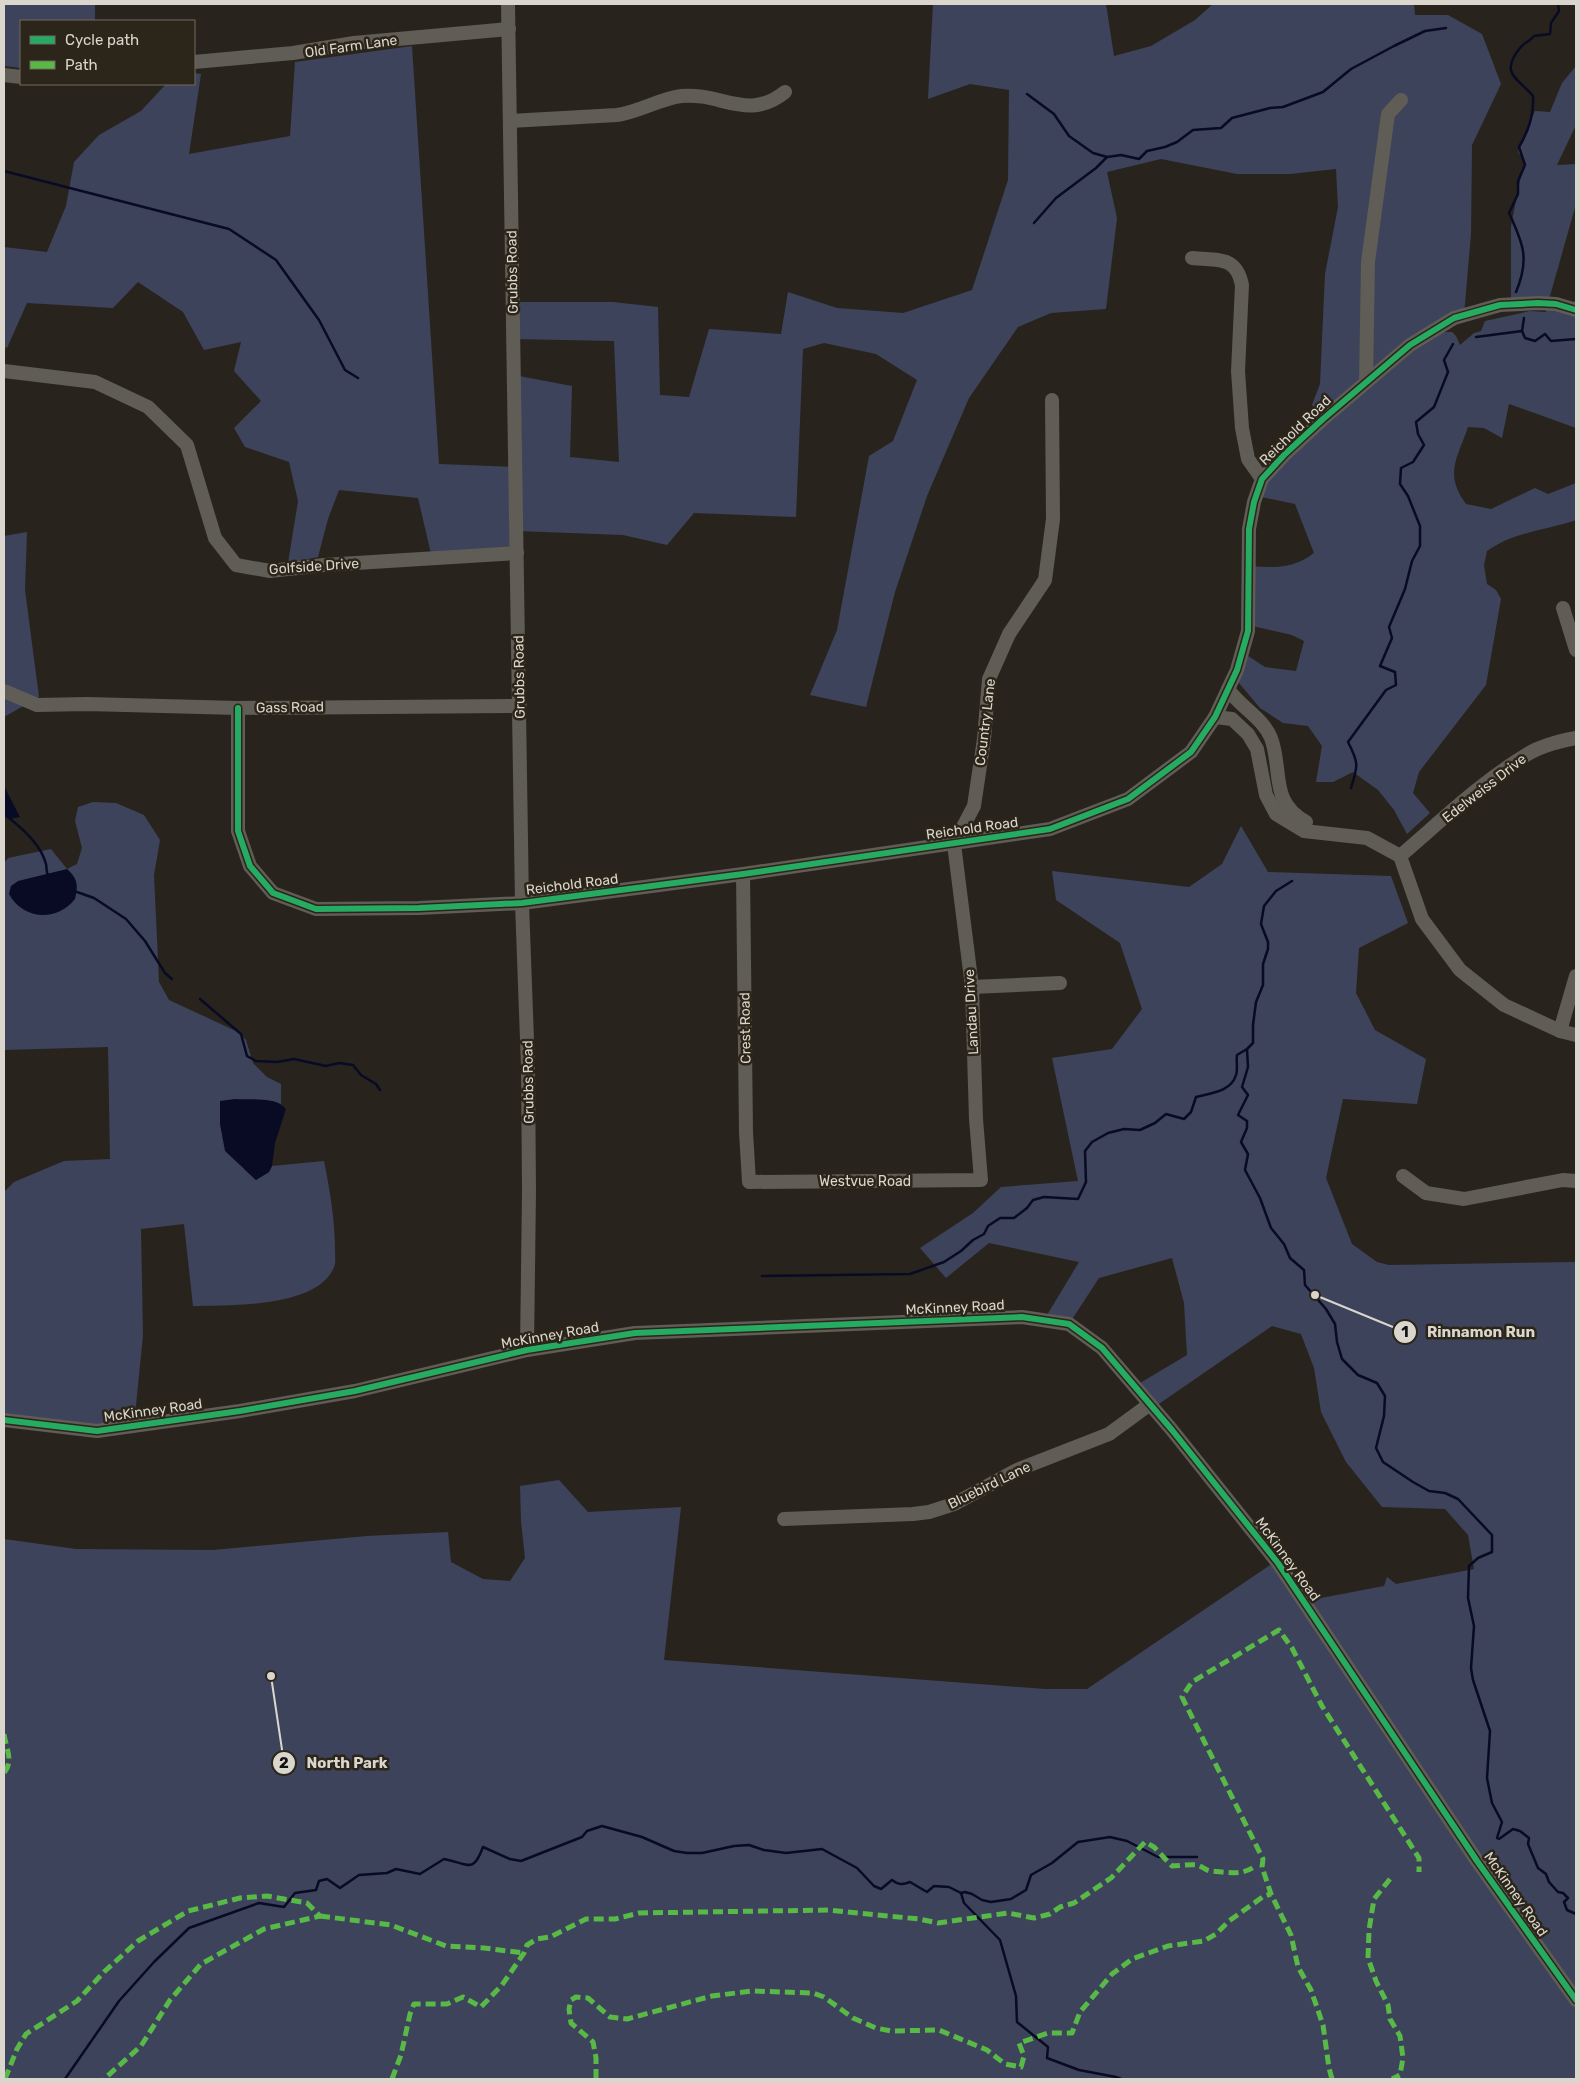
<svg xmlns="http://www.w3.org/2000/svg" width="1580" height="2083" viewBox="0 0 1580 2083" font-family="Rubik,sans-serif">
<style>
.green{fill:#3d435b}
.water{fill:#090b25}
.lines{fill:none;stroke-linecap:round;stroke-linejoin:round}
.stream{stroke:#090b25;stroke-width:2.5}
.minor{stroke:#605c56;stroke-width:14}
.quiet{stroke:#58b947;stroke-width:5;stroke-dasharray:10 5;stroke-linecap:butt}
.cycleway-casing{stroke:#2c2519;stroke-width:9}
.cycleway{stroke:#26ab63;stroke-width:6}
.labels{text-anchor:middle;stroke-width:5;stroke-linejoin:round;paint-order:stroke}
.street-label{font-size:14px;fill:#dad5cd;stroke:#2c2519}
.leader{fill:none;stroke:#dad5cd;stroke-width:2}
.callout-dot{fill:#dad5cd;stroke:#2c2519;stroke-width:2}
.mark-label{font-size:15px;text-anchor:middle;font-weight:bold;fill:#111}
.callout-label{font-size:15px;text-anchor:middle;font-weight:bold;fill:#dad5cd;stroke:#2c2519;stroke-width:5;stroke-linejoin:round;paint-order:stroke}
</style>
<rect width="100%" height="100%" fill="#28241d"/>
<g class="green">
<polygon points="4,4 95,4 95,21 21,21 21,68 4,66"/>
<path d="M933,4H1106L1114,56L1151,46L1195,20L1213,4H1414L1415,15H1448L1482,34L1501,84L1472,145L1471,234L1464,315L1442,326L1445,332H1452L1456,336L1460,345L1474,333L1481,331L1485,321L1530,311L1546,312L1548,304L1511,305V226L1520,180L1526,163L1518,152L1535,111L1550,112L1562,83L1576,66V125L1557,165L1576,164V204L1548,303L1572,309L1576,297V428L1509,404L1502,438L1484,428L1468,427C1457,459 1444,474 1466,504L1491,509L1535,488L1548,494L1576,483V520C1544,531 1516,531 1487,551L1484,565L1487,584L1496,590L1501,599L1486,685L1419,772L1413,793L1430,813L1407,834L1394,810L1378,790L1353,772L1333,782H1316L1322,746L1308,726L1283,723L1260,708L1234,677L1242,652L1265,667L1296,671L1304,641L1292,635L1248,625L1249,566C1272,568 1294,569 1314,553L1295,504L1256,496L1323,419L1312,405L1320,384L1325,274L1338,207L1336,169L1290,174H1237L1161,159L1107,172L1117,218L1106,309L1051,313L1018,327L969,398L927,496L895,592L866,707L810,695L837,630L869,456L893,441L917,380L876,354L824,343L803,349L796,517L694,513L667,545L623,535L517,531V553L432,558L418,498L339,490L328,519L318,557L288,563L298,501L289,462L245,447L234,428L261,401L234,371L241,342L204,350L183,312L138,282L113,308L27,303L7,348L4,347V247L47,252L66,206L74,162L99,135L141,111L166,84H194V73L201,74L189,154L290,136L295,62L412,46L439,464L516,467L514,375L572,386L570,457L619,462L614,341L513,339V302H613L658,307L660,395L689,397L709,329L781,334L788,292L837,308L903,313L972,290L1008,180L1009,90L970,84L928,99Z"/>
<polygon points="27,532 25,590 39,697 4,717 4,536"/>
<path d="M93,802L116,803L144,815L160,840L154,875L159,982L169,1000L238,1032L246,1040L253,1063L267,1077L281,1084V1104L273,1101H220V1124L245,1170L256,1180L269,1172L272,1166L324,1161C330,1191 335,1220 335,1251C335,1256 336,1263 334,1267C318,1308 230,1305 193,1306L184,1224L141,1229L143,1335L134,1425L97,1431L4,1420V1192L14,1182L64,1161L110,1159L108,1047L4,1050V863L8,858L51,849L67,869L77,864L82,848L75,821L78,807Z"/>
<polygon points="1241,826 1268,872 1391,876 1408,923 1359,948 1356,993 1375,1030 1426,1059 1417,1104 1343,1099 1326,1178 1352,1244 1377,1262 1389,1265 1576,1262 1576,2079 4,2079 4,1539 76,1549 213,1550 367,1536 448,1532 451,1562 483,1579 510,1581 525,1558 521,1521 520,1486 559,1480 588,1512 681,1507 664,1660 1045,1689 1087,1689 1273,1563 1300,1602 1384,1586 1387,1577 1396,1584 1474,1569 1468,1535 1445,1509 1382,1507 1346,1462 1321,1412 1314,1368 1301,1334 1272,1326 1153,1408 1135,1386 1187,1355 1184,1303 1172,1258 1099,1278 1069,1324 1044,1320 1079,1262 989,1243 946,1278 920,1248 973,1213 1001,1187 1078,1181 1052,1058 1112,1049 1142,1009 1120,943 1056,900 1052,871 1189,887 1222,864"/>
</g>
<g class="water">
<polygon points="4,786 20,817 10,819 4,817"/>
<path d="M67,869C78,879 78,885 75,899C57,922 23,920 9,894L11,886L18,881Z"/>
<path d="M235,1099C250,1100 275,1096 286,1109L275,1143L272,1166L269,1172L256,1180L225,1151L220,1124V1101Z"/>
</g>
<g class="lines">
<g class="stream">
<polyline points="1027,94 1054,114 1069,136 1093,153 1107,157 1121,155 1139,159 1147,151 1165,147 1177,142 1193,130 1221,128 1232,118 1270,108 1283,107 1323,92 1351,69 1394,46 1425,31 1446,28"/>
<polyline points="4,171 229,229 276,260 319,320 345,370 358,378"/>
<polyline points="1034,223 1056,198 1096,168 1107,157"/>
<path d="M1516,292C1530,259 1523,243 1509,213L1518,194V181L1525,165L1519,147C1528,132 1534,113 1533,96C1518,78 1499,74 1520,48C1524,42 1530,42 1534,36L1550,34L1551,23L1559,11L1558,4"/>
<polyline points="1524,318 1522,331 1525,338 1535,341 1545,334 1551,341 1576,339"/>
<polyline points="1476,337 1522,331"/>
<path d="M1351,788C1358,766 1359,763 1348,742L1386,690L1396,685L1395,672L1380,666L1392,638L1389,627L1405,589L1412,561L1420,546V526L1408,496L1400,484L1401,468L1413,462L1424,445L1418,434L1416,422L1434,407L1448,372L1444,360L1453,344"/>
<path d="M9,818C24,830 41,845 46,864C47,869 46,872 48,875"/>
<polyline points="1292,881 1276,891 1264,906 1261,924 1268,942 1268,949 1263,964 1263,985 1256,1002 1253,1025 1253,1043 1247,1049 1248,1067 1242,1087 1248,1095 1238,1115 1247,1121 1247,1128 1241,1142 1248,1154 1245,1170 1260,1198 1271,1228 1284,1244 1290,1258 1304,1270 1305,1285 1326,1309 1335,1324 1337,1342 1342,1359 1358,1375 1377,1383 1385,1396 1384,1416 1376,1448 1383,1462 1413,1482 1429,1491 1445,1493 1458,1499 1492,1535 1492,1552 1478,1558 1469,1566 1468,1598 1474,1626 1471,1668 1473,1680 1490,1731 1487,1778 1492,1803 1502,1822 1497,1838 1499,1839 1513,1829 1520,1831 1529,1838 1528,1844 1538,1868 1546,1874 1549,1882 1558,1892 1563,1893 1568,1898 1564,1902 1567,1910 1576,1914"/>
<polyline points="74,891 94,898 126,919 145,941 165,973 172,979"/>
<polyline points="200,999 241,1034 247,1056 256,1061 277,1062 294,1059 326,1066 339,1063 353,1065 361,1075 376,1084 380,1090"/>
<path d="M762,1276L910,1274L944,1262L961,1251L973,1240L984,1234L988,1226L1000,1218H1014L1027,1208L1033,1200L1044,1197L1078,1199L1086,1182L1085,1151L1092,1142L1108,1133L1124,1129L1140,1130L1155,1123L1166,1114L1184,1119L1191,1112L1196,1097C1210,1093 1231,1092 1236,1075C1238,1070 1236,1060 1237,1055L1247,1049"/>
<polyline points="961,1893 964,1903 1000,1940 1016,1996 1017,2022 1048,2047 1047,2058 1079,2070 1116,2077 1121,2079"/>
<path d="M65,2079L119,2001L154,1962L189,1928L259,1903L284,1907L295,1893L316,1890L319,1881L327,1879L340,1888L359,1875L387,1873L396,1869L420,1874L444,1859C469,1864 473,1874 483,1847L510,1859L521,1861L582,1837L587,1831L602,1826L642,1837L674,1851L687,1853H702L734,1846L749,1845L764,1850L786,1853L822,1849L857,1868L874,1886L881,1889L892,1880C898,1885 903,1885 910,1882L927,1892L934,1886L949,1887L961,1893L965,1892L972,1894L982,1900L991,1902L1011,1899L1026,1890L1031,1875L1052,1863L1078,1842L1110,1837L1127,1841L1158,1857H1197"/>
</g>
<g class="minor">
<polyline points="508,4 522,903 528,1067 529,1191 527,1350"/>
<polyline points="194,62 293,53 354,43 509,29"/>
<polyline points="4,75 21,77"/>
<path d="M510,121L617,115C639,112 659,99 681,96C721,92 748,122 785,92"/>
<path d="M1192,258C1218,261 1236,255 1242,285L1238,371L1242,428L1248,459L1262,479"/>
<polyline points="4,371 95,382 148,407 187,445 215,538 236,565 270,571 324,565 517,553"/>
<polyline points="1366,382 1368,262 1388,114 1401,100"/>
<polyline points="1563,608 1576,650"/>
<path d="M1228,689C1240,707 1263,718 1271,738C1283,770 1269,802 1306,822"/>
<polyline points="4,691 37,705 87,704 238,708 520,706"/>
<polyline points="238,708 238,831 250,866 273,893 316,909 419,908 522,903 743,874 1050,829 1128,799 1191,752 1215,717 1237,670 1248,631 1249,529 1254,502 1262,479 1285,454 1323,419 1410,345 1454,318 1500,305 1538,303 1556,304 1576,310"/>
<polyline points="1215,717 1232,719 1248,734 1257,749 1266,795 1276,814 1304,831 1367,838 1400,856 1422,919 1460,970 1504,1005 1560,1031 1576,1035"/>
<path d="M1400,856C1440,822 1480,783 1526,755C1540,746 1560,741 1576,738"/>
<polyline points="743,874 746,1132 749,1182 981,1180 976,1119 972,987 954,844 974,806 984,739 989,679 1009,634 1045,580 1053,519 1052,400"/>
<polyline points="972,987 1060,983"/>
<polyline points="1560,1031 1576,976"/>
<polyline points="1403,1176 1426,1193 1464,1199 1563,1180 1576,1181"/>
<polyline points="4,1420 97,1431 240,1411 355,1391 527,1350 635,1333 1022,1317 1069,1324 1102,1348 1172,1430 1278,1563 1477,1861 1576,2000"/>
<polyline points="784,1519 913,1514 929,1512 954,1504 1017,1470 1109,1434 1150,1404"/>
</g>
<g class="quiet">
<path d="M4,1734C6,1748 14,1761 4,1773"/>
<polyline points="1390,1879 1374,1899 1369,1930 1368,1958 1376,1981 1388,2005 1390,2019 1400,2036 1403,2058 1400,2075 1392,2079"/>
<polyline points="320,1916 391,1925 446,1946 484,1948 524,1953"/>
<polyline points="5,2079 17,2049 26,2034 77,2001 105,1971 138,1941 188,1911 240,1898 267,1896 307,1903 320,1916 264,1929 201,1964 170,2000 141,2046 104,2079"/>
<path d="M392,2079L401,2055L410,2014L414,2004H447L463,1997L481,2007L502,1985L524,1953L527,1945L537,1939L550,1937L586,1919H615L639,1913L828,1910L919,1919L938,1923L1008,1913L1034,1918L1050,1914L1060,1907L1074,1903L1111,1878L1145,1842L1154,1847L1172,1866C1180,1866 1189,1864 1197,1865C1202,1866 1206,1871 1211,1871C1226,1872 1240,1876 1254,1867"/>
<polyline points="596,2079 596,2058 593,2042 571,2023 569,2009 571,2000 576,1997 588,1998 610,2017 627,2019 712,1996 752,1991 813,1993 824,1997 853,2018 876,2028 891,2031 939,2030 987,2050 1005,2064 1021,2067 1024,2056 1019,2043 1048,2033 1072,2033 1080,2012 1112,1974 1132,1959 1168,1946 1204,1941 1216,1934 1229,1921 1264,1896 1271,1894"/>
<polyline points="1332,2079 1329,2068 1323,2025 1311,1990 1298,1967 1291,1935 1271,1894 1262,1867 1263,1859 1182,1697 1192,1682 1279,1630 1292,1648 1322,1706 1419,1858 1419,1872"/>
</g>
<g class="cycleway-casing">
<g id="cycleway">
<polyline points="238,708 238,831 250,866 273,893 316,909 419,908 522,903 743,874 1050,829 1128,799 1191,752 1215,717 1237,670 1248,631 1249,529 1254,502 1262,479 1285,454 1323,419 1410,345 1454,318 1500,305 1538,303 1556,304 1576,310"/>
<polyline points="4,1420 97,1431 240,1411 355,1391 527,1350 635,1333 1022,1317 1069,1324 1102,1348 1172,1430 1278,1563 1477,1861 1576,2000"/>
</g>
</g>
<use href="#cycleway" class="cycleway"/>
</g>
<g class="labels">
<g class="street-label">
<text transform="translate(351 46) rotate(-8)" y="5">Old Farm Lane</text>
<text transform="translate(512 272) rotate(-91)" y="5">Grubbs Road</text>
<text transform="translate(1295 430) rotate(-44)" y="5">Reichold Road</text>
<text transform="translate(314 566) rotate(-4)" y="5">Golfside Drive</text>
<text transform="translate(519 677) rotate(-91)" y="5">Grubbs Road</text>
<text transform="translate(290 707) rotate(-1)" y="5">Gass Road</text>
<text transform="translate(985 722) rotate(-83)" y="5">Country Lane</text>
<text transform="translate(1484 788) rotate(-38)" y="5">Edelweiss Drive</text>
<text transform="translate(972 828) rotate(-8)" y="5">Reichold Road</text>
<text transform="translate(572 884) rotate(-7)" y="5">Reichold Road</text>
<text transform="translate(971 1012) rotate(-93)" y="5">Landau Drive</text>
<text transform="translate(745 1028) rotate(-91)" y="5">Crest Road</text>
<text transform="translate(528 1082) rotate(-91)" y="5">Grubbs Road</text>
<text x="865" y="1186">Westvue Road</text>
<text transform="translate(955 1307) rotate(-3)" y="5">McKinney Road</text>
<text transform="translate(550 1335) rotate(-10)" y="5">McKinney Road</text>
<text transform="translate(153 1410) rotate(-8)" y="5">McKinney Road</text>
<text transform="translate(989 1485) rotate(-26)" y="5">Bluebird Lane</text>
<text transform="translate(1288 1559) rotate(54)" y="5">McKinney Road</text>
<text transform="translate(1516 1894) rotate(55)" y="5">McKinney Road</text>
</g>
</g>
<path class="leader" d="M1315 1295L1405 1332M271 1676L284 1763"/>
<g class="callout-dot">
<circle cx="1315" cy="1295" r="5"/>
<circle cx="271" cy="1676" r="5"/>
<circle cx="1405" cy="1332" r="12"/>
<circle cx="284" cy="1763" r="12"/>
</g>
<g class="mark-label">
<text x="1405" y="1337">1</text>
<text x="284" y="1768">2</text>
</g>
<g class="callout-label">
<text x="1481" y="1337">Rinnamon Run</text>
<text x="347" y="1768">North Park</text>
</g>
<rect width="1580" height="2083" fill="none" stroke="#dad5cd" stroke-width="10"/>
<rect x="20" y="20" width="175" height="65" fill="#2c2519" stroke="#726b61"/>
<rect x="30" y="36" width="25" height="8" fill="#26ab63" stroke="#726b61"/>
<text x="65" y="45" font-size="15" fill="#dad5cd">Cycle path</text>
<rect x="30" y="61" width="25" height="8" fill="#58b947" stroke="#726b61"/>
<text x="65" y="70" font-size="15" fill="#dad5cd">Path</text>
</svg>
